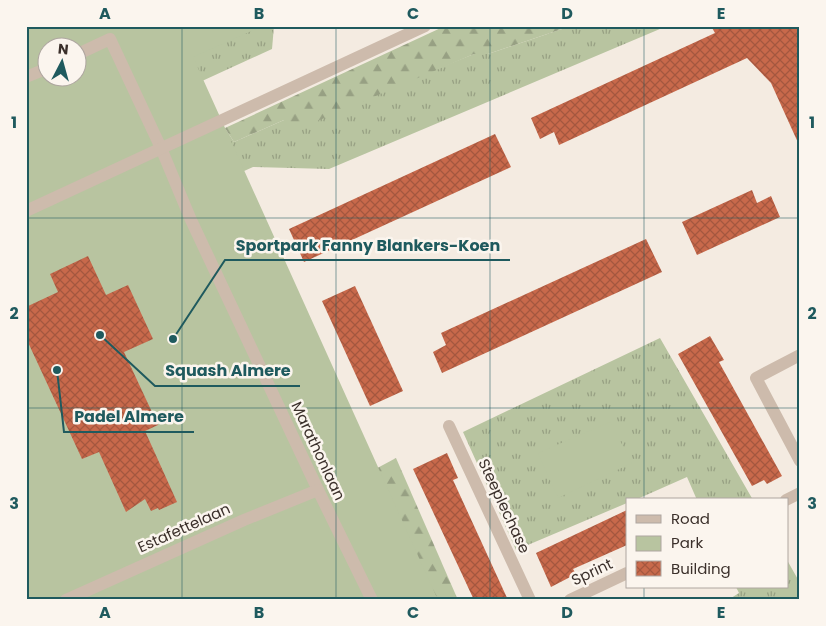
<svg xmlns="http://www.w3.org/2000/svg" width="826" height="626" viewBox="0 0 826 626" font-family="Poppins,sans-serif">
<style>
.grass{fill:url(#grass-tufts)}
.forest{fill:url(#forest-firs)}
.park{fill:#b8c4a0;fill-rule:evenodd}
.building{fill:url(#building-cross-hatch)}
.lines{fill:none;stroke-linecap:round;stroke-linejoin:round}
.minor{stroke:#cdbbac;stroke-width:12}
.grid{fill:none;stroke:#1f5a5e;stroke-width:1;stroke-opacity:0.55}
.labels{text-anchor:middle;stroke-width:5;stroke-linejoin:round;paint-order:stroke}
.street-label{font-size:15px;fill:#3b302b;stroke:#fbf5ee}
.leader{fill:none;stroke:#1f5a5e;stroke-width:2}
.callout-dot{fill:#1f5a5e;stroke:#fbf5ee;stroke-width:2}
.callout-label{font-size:16px;text-anchor:middle;font-weight:bold;fill:#1f5a5e;stroke:#fbf5ee;stroke-width:5;stroke-linejoin:round;paint-order:stroke}
.neatline{fill:none;stroke:#1f5a5e;stroke-width:2}
.grid-label{font-size:16px;text-anchor:middle;font-weight:bold;fill:#1f5a5e}
</style>
<defs>
<pattern id="grass-tufts" width="24" height="20" patternUnits="userSpaceOnUse" patternTransform="scale(1.25)"><rect width="24" height="20" fill="#b8c4a0"/><path d="M3 7l-1-3M5 7V3M7 7l1-3M15 17l-1-3M17 17v-4M19 17l1-3" fill="none" stroke="#97a083"/></pattern>
<pattern id="forest-firs" width="22" height="20" patternUnits="userSpaceOnUse" patternTransform="scale(1.25)"><rect width="22" height="20" fill="#b8c4a0"/><path d="M5 1l3.5 6h-7zM16 11l3.5 6h-7z" fill="#97a083"/></pattern>
<pattern id="building-cross-hatch" width="8" height="8" patternUnits="userSpaceOnUse" patternTransform="scale(1.25)"><rect width="8" height="8" fill="#c8694b"/><path d="M0 0l8 8M0 8l8-8" fill="none" stroke="#a4573f"/></pattern>
</defs>
<rect width="100%" height="100%" fill="#f4ebe1"/>
<g class="grass">
<polygon points="167,26 274,26 272,49 152,104"/>
<polygon points="571,26 667,26 329,169 253,167 202,190 225,128 234,142 284,120 429,72 474,54 488,54"/>
<polygon points="660,338 753,500 697,500 687,477 635,500 627,500 627,503 516,550 463,432"/>
<polygon points="787,560 800,583 800,600 728,600 739,593 736,587 787,587"/>
</g>
<g class="forest">
<polygon points="445,26 571,26 488,54 474,54 294,131 284,120 234,142 225,128"/>
<polygon points="396,458 458,600 409,600 355,480"/>
</g>
<g class="park">
<path d="M26,26H263L193,57L438,600H26ZM48,48H78V78H48Z"/>
<polygon points="610,422 632,463 558,498 538,453"/>
</g>
<g class="building">
<polygon points="711,26 800,26 800,147 771,83 747,58 559,145 554,132 540,139 531,118 715,33"/>
<polygon points="495,134 511,167 304,262 289,229"/>
<polygon points="752,190 757,203 771,196 780,217 697,255 682,222"/>
<polygon points="646,239 662,272 442,373 433,352 446,345 441,333"/>
<polygon points="88,256 106,295 128,285 153,339 124,352 158,425 145,431 177,502 159,510 158,508 151,511 145,499 126,512 99,452 82,459 26,338 26,307 58,292 50,274"/>
<polygon points="355,286 403,391 370,406 322,301"/>
<polygon points="710,336 724,360 719,362 782,476 767,484 764,480 752,486 678,354"/>
<polygon points="447,453 458,478 453,480 508,600 474,600 413,469"/>
<polygon points="627,510 627,545 573,569 576,574 551,587 536,553"/>
</g>
<g class="lines">
<g class="minor">
<polyline points="78,54 110,39 161,148 191,220 318,490 372,600"/>
<polyline points="26,77 48,68"/>
<polyline points="26,211 425,26"/>
<polyline points="800,355 756,378 800,461"/>
<polyline points="449,426 530,600"/>
<polyline points="786,500 800,493"/>
<polyline points="66,600 244,520 318,490"/>
<polyline points="570,600 627,573"/>
</g>
</g>
<path class="grid" d="M182,26V600M336,26V600M490,26V600M644,26V500M26,218H800M26,408H800M644,587V600"/>
<g class="labels">
<g class="street-label">
<text transform="translate(318 451) rotate(65)" y="5">Marathonlaan</text>
<text transform="translate(504 506) rotate(65)" y="5">Steeplechase</text>
<text transform="translate(184 528) rotate(-24)" y="5">Estafettelaan</text>
<text transform="translate(592 572) rotate(-25)" y="5">Sprint</text>
</g>
</g>
<path class="leader" d="M173 339L225 260H510M100 335L155 386H300M57 370L64 432H194"/>
<g class="callout-dot">
<circle cx="173" cy="339" r="5"/>
<circle cx="100" cy="335" r="5"/>
<circle cx="57" cy="370" r="5"/>
</g>
<g class="callout-label">
<text x="368" y="251">Sportpark Fanny Blankers-Koen</text>
<text x="228" y="376">Squash Almere</text>
<text x="129" y="422">Padel Almere</text>
</g>
<rect width="826" height="626" fill="none" stroke="#fbf5ee" stroke-width="55"/>
<rect x="626" y="498" width="162" height="90" fill="#fbf5ee" stroke="#aea6a0"/>
<rect x="636" y="515" width="25" height="8" fill="#cdbbac" stroke="#aea6a0"/>
<text x="671" y="524" font-size="15" fill="#3b302b">Road</text>
<rect x="636" y="536" width="25" height="15" fill="#b8c4a0" stroke="#aea6a0"/>
<text x="671" y="548" font-size="15" fill="#3b302b">Park</text>
<rect x="636" y="561" width="25" height="15" fill="url(#building-cross-hatch)" stroke="#aea6a0"/>
<text x="671" y="574" font-size="15" fill="#3b302b">Building</text>
<g transform="translate(62 62) rotate(6)"><circle r="24" fill="#fbf5ee" stroke="#aea6a0"/>
<path d="M0-4L9 19L0 12L-9 19Z" fill="#1f5a5e"/>
<text y="-8" font-size="14" font-weight="bold" text-anchor="middle" fill="#3b302b">N</text>
</g>
<rect x="28" y="28" width="770" height="570" class="neatline"/>
<g class="grid-label">
<text x="105" y="19">A</text>
<text x="259" y="19">B</text>
<text x="413" y="19">C</text>
<text x="567" y="19">D</text>
<text x="721" y="19">E</text>
<text x="14" y="128">1</text>
<text x="812" y="128">1</text>
<text x="14" y="319">2</text>
<text x="812" y="319">2</text>
<text x="14" y="509">3</text>
<text x="812" y="509">3</text>
<text x="105" y="618">A</text>
<text x="259" y="618">B</text>
<text x="413" y="618">C</text>
<text x="567" y="618">D</text>
<text x="721" y="618">E</text>
</g>
</svg>
